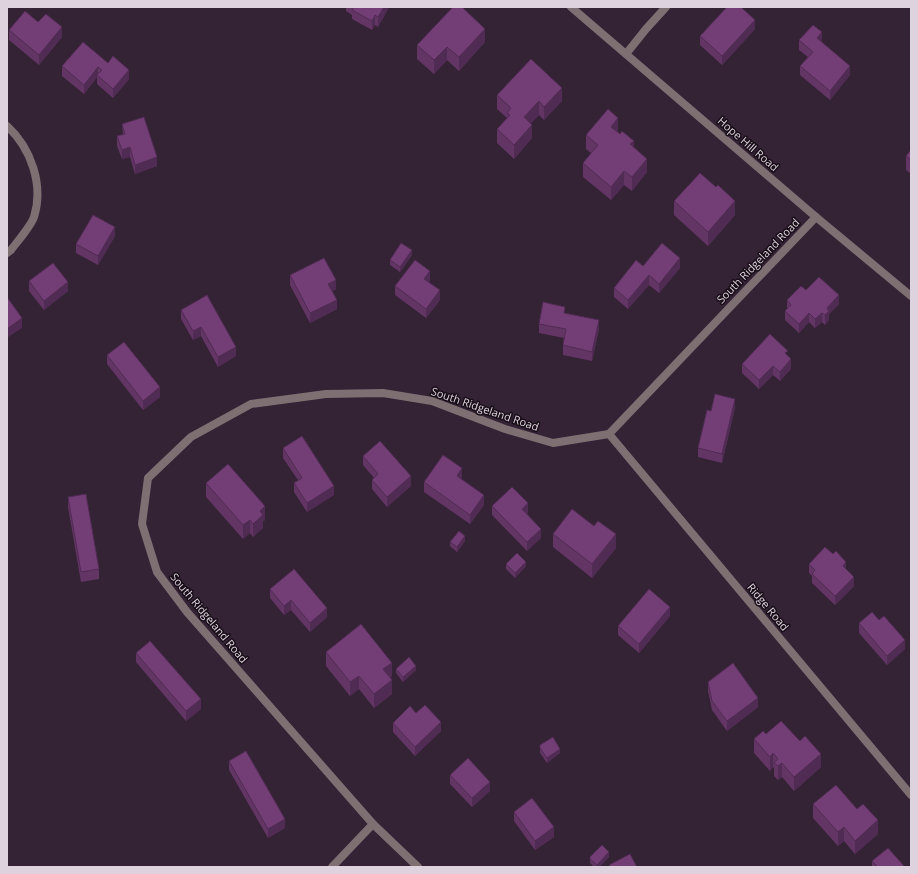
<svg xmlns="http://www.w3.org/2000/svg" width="918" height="874" viewBox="0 0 918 874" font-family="'Open Sans',sans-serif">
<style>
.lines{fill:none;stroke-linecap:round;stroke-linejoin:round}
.minor{stroke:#7e6f72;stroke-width:8}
.wall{fill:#633565}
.shaded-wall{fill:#502b53}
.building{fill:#733e76;stroke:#502b53}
.labels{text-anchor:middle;stroke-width:3;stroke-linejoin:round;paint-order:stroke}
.street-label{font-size:11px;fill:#ded2de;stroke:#170e17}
</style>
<rect width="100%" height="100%" fill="#342235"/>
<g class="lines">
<g class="minor">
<polyline points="571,7 816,217 911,296"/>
<polyline points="626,54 646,29 666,7"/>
<path d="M7,126C31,148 44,185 34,217C31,226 17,242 11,250L7,253"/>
<polyline points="609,434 911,795"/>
<polyline points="332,867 373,824"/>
<polyline points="418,867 373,824 187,612 157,572 142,524 148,478 191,437 251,404 326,394 383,393 432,401 505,429 553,443 609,434 816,217"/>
</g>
</g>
<g class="wall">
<polygon points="346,7 389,7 378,27 375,25 372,30 352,19 352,15 346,11"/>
<polygon points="38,22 62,37 39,65 9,40 9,30"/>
<polygon points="755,29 722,65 700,45 700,36"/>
<polygon points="799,40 850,75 830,100 800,75 800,66 808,57 799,50"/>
<polygon points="485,42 459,71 447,60 434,74 417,59 417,45"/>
<polygon points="108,63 129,79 113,98 97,84 97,77 84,94 62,76 62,66"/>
<polygon points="497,95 562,101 544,120 539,115 531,123 532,138 514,159 497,143 497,129 507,118 497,109"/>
<polygon points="122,124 157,166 135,174 130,157 122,159 117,146 117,136 123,135"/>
<polygon points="618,132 634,147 647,172 632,191 624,185 611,200 583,177 583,163 591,153 586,149 586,135"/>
<polygon points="911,150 911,174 906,170 906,156"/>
<polygon points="674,201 735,215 708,246 674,215"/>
<polygon points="115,236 98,265 76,253 76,244"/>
<polygon points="412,255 400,272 390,265 390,260"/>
<polygon points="643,266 680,268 659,293 649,285 628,309 614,297 614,288"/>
<polygon points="290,275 336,289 332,291 337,309 310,323 290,285"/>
<polygon points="430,280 429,282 440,300 426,318 395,295 395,286"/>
<polygon points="29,281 68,291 44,310 29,291"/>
<polygon points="806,290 839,304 829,314 829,320 825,325 822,322 815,328 809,322 799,333 785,320 785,311 787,309 787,300"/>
<polygon points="181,310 236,356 218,367 201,336 193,340 181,319"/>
<polygon points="539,324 599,329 592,361 563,355 563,345 564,338 539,333"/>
<polygon points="107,355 160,397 143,410 107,364"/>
<polygon points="788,356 791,369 780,381 773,375 759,389 742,373 742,364"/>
<polygon points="735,408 722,463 698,457 698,448"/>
<polygon points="283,448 334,495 307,512 294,492 294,483 298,480 283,458"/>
<polygon points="363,456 411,486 387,507 372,489 372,480 374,478 363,465"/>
<polygon points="462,478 461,479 484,505 470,524 424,492 424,482"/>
<polygon points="206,483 265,520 263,521 263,528 253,537 250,533 243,539 206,497"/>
<polygon points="68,497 99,569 99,579 81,582 68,507"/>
<polygon points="492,506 528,512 527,514 541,538 527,551 492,515"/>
<polygon points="553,534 616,548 592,578 553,547"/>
<polygon points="465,541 457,552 450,546 450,542"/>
<polygon points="506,564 526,566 515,578 506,569"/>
<polygon points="809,564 846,569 854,586 835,605 812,583 812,576 809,573"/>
<polygon points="270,589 327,617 310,632 291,610 284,615 270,598"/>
<polygon points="670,616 639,653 618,635 618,626"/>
<polygon points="859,623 905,649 887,665 859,633"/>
<polygon points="326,652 392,676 390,678 392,694 374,708 359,689 350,696 326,666"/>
<polygon points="136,653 201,709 186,721 136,662"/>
<polygon points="396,669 416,670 403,682 396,673"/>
<polygon points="708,682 758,707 727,731 712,710 708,691"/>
<polygon points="416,713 441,731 415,756 393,732 393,723"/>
<polygon points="766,734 821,767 794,791 782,777 778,780 774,776 774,768 773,767 770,771 754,753 754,739"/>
<polygon points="540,745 560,753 547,763 540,753"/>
<polygon points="229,761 285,828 268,838 229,770"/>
<polygon points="450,775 490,791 472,807 450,784"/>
<polygon points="813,804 878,834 855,854 844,841 838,846 813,818"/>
<polygon points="514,812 554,837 535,850 514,821"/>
<polygon points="590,857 609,857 599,867 594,867 590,863"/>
<polygon points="872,861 905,867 872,867"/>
</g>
<g class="shaded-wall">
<polygon points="384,7 389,7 378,27 378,17"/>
<polygon points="375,15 375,25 372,30 372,21"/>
<polygon points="755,20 755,29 722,65 722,56"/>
<polygon points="62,27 62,37 39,65 39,55"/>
<polygon points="485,29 485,42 459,71 459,57"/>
<polygon points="822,32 822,42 817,38"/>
<polygon points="447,47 447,60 434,74 434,60"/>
<polygon points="850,66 850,75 830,100 830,91"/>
<polygon points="98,67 98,76 97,75 97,77 84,94 84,85"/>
<polygon points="129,70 129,79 113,98 113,89"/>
<polygon points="562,88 562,101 544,120 544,107"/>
<polygon points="539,101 539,115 524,131 524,117"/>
<polygon points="618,118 618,132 611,141 611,127"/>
<polygon points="532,125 532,138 514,159 514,145"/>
<polygon points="634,141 634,154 630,144"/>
<polygon points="130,147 130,157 122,159 122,150"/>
<polygon points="157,157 157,166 135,174 135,165"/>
<polygon points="647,159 647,172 632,191 632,177"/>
<polygon points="624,171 624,185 611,200 611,187"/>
<polygon points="735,201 735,215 708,246 708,232"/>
<polygon points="115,227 115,236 98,265 98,256"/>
<polygon points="412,250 412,255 400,272 400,267"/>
<polygon points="680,258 680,268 659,293 659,284"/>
<polygon points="430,271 430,280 424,288 424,279"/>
<polygon points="649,275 649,285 628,309 628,300"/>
<polygon points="336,280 336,289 328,293 328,284"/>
<polygon points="68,282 68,291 44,310 44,301"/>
<polygon points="440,290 440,300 426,318 426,309"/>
<polygon points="839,295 839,304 829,314 829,320 825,325 825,315 827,308"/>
<polygon points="337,300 337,309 310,323 310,313"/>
<polygon points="809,313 809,322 799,333 799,324"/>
<polygon points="822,313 822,322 815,328 815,319"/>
<polygon points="22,318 22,328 7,338 7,329"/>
<polygon points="599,320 599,329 592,361 592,352"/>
<polygon points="201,327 201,336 193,340 193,331"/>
<polygon points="236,347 236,356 218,367 218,357"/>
<polygon points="791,359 791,369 780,381 780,372"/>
<polygon points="773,366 773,375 759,389 759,380"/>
<polygon points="160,387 160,397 143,410 143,401"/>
<polygon points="735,399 735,408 722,463 722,454"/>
<polygon points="462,468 462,478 457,485 457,476"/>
<polygon points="411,476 411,486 387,507 387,497"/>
<polygon points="334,486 334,495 307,512 307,503"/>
<polygon points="484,495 484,505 470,524 470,515"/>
<polygon points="528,503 528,512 522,518 522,509"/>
<polygon points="265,506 265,520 263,521 263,528 253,537 253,524 260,511"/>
<polygon points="250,520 250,533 243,539 243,525"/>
<polygon points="541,529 541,538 527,551 527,542"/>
<polygon points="616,534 616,548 592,578 592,564"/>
<polygon points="465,536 465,541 457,552 457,547"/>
<polygon points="526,562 526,566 515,578 515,573"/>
<polygon points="846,562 846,571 843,566"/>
<polygon points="854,577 854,586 835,605 835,596"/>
<polygon points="291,600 291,610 284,615 284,606"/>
<polygon points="670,607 670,616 639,653 639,644"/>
<polygon points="327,608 327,617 310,632 310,623"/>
<polygon points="905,640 905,649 887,665 887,656"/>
<polygon points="392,663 392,676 383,683 383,669"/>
<polygon points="416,666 416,670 403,682 403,677"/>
<polygon points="359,676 359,689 350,696 350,682"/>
<polygon points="392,680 392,694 374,708 374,694"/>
<polygon points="758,698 758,707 727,731 727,721"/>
<polygon points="201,699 201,709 186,721 186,711"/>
<polygon points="441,722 441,731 415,756 415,747"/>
<polygon points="560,749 560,753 547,763 547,758"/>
<polygon points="773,753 773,767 770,771 770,757"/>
<polygon points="821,754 821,767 794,791 794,777"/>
<polygon points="782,763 782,777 778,780 778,766"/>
<polygon points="490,782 490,791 472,807 472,798"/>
<polygon points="285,819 285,828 268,838 268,829"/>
<polygon points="878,820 878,834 855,854 855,841"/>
<polygon points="554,827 554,837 535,850 535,841"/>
<polygon points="844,827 844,841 838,846 838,832"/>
<polygon points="609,852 609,857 599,867 597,867 597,865"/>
</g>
<g class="building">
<polygon points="354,7 384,7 378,17 375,15 372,21 352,10"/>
<polygon points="453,7 462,7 485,29 459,57 447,47 434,60 417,45"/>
<polygon points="727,7 741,7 755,20 722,56 700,36"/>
<polygon points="25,11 38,22 46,14 62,27 39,55 9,30"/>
<polygon points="813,25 822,32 817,38 850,66 830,91 800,66 813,52 799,40"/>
<polygon points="83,42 108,63 113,56 129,70 113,89 97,75 102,70 98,67 84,85 62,66"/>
<polygon points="531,59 562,88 544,107 539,101 524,117 532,125 514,145 497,129 510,115 507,113 511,108 497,95"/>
<polygon points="608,109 618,118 611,127 620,134 622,131 634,141 630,144 647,159 632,177 624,171 611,187 583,163 598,145 586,135"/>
<polygon points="144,117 157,157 135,165 130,147 122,150 117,136 125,134 122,124"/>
<polygon points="911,150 911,160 906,156"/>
<polygon points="700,173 716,187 718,185 735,201 708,232 674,201"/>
<polygon points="93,215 115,227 98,256 76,244"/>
<polygon points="401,243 412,250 400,267 390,260"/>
<polygon points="662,243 680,258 659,284 649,275 628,300 614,288 636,260 643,266"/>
<polygon points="324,258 336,280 328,284 337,300 310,313 290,275"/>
<polygon points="415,260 430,271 424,279 440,290 426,309 395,286"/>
<polygon points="53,263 68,282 44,301 29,281"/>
<polygon points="819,277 839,295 827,308 829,311 825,315 822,313 815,319 809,313 799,324 785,311 791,305 787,300 801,286 806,290"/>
<polygon points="207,295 236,347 218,357 201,327 193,331 181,310"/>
<polygon points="7,297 22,318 7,329"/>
<polygon points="543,302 565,307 564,313 599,320 592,352 563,345 566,329 539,324"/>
<polygon points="770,334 788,351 785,353 791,359 780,372 773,366 759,380 742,364"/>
<polygon points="124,342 160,387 143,401 107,355"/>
<polygon points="715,394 735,399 722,454 698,448 707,410 711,411"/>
<polygon points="302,436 334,486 307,503 294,483 302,478 283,448"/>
<polygon points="380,441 411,476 387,497 372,480 378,474 363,456"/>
<polygon points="443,455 462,468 457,476 484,495 470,515 424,482"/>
<polygon points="228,464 265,506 260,511 263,515 253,524 250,520 243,525 206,483"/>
<polygon points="512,487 528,503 522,509 541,529 527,542 492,506"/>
<polygon points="86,494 99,569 81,572 68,497"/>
<polygon points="572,509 594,526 598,521 616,534 592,564 553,534"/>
<polygon points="459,531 465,536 457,547 450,542"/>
<polygon points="825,547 833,554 836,551 846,562 843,566 854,577 835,596 812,574 815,570 809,564"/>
<polygon points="517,553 526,562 515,573 506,564"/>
<polygon points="294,569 327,608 310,623 291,600 284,606 270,589"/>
<polygon points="649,589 670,607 639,644 618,626"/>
<polygon points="872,612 879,620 884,616 905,640 887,656 859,623"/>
<polygon points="361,624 392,663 383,669 392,680 374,694 359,676 350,682 326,652"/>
<polygon points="150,641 201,699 186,711 136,653"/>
<polygon points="409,657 416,666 403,677 396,669"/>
<polygon points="733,663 758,698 727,721 712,701 708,682"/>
<polygon points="425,705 441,722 415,747 393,723 410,706 416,713"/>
<polygon points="781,721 800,741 805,736 821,754 794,777 782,763 778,766 774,763 778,759 773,753 770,757 754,739 763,731 766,734"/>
<polygon points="553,737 560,749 547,758 540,748 540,745"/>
<polygon points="246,751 285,819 268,829 229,761"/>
<polygon points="468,758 490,782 472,798 450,775"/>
<polygon points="836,785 857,809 863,804 878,820 855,841 844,827 838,832 813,804"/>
<polygon points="532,798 554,827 535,841 514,812"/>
<polygon points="602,845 609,852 597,865 590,859 590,857"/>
<polygon points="888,848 905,867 878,867 872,861"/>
<polygon points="630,854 637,867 610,867 609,865"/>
</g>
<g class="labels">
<g class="street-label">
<text transform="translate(748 144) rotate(41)" y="4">Hope Hill Road</text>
<text transform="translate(758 261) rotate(-46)" y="4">South Ridgeland Road</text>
<text transform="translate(485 409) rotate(19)" y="4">South Ridgeland Road</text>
<text transform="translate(768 607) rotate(50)" y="4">Ridge Road</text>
<text transform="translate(209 618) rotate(50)" y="4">South Ridgeland Road</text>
</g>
</g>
<rect width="918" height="874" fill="none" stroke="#ded2de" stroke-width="16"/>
</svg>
